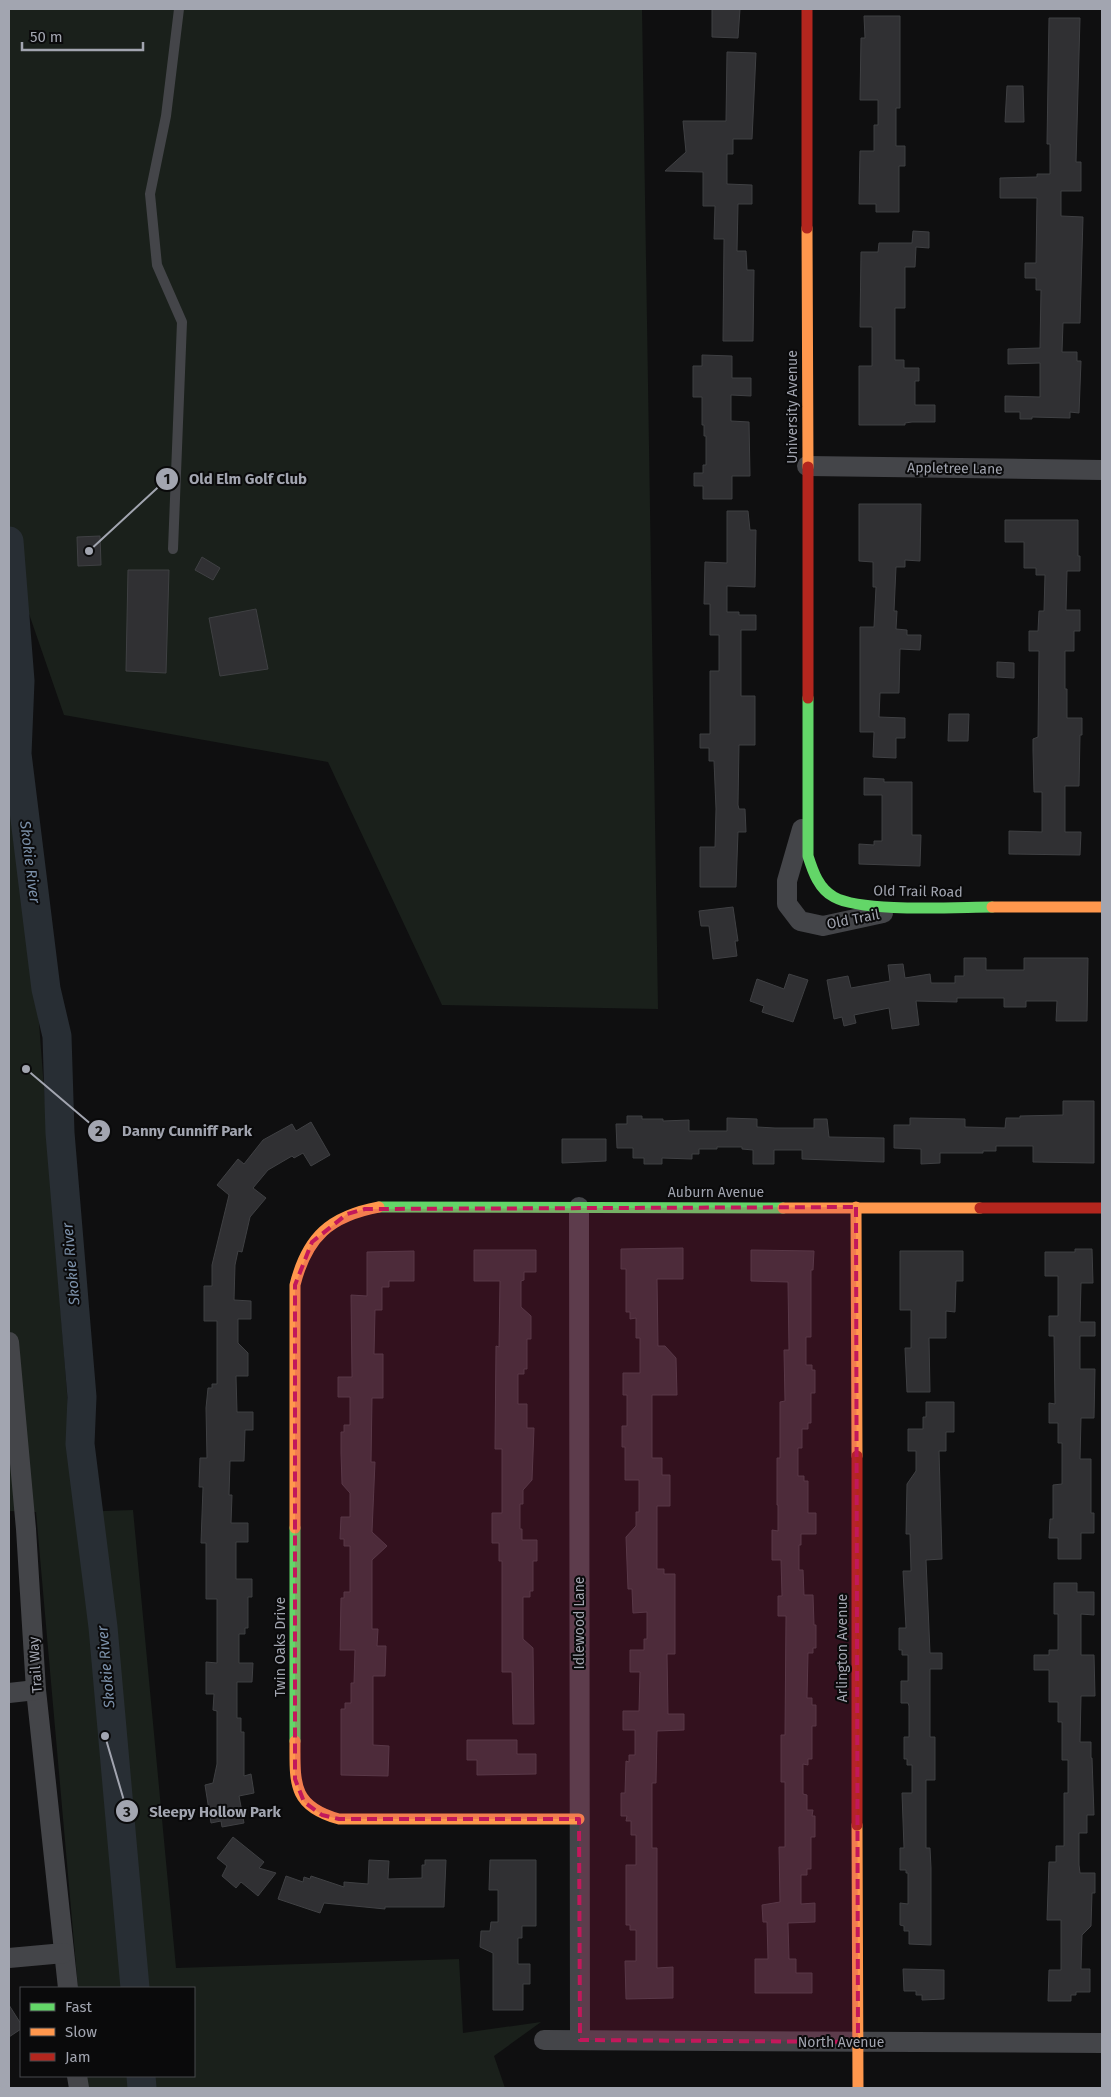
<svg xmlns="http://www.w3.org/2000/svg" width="1111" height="2097" viewBox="0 0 1111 2097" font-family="'Fira Sans',sans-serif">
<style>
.green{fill:#1a201b}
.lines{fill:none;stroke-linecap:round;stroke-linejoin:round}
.river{stroke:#282e34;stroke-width:29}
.building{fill:#303033;stroke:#3f4043}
.lane{stroke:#444549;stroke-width:10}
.street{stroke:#444549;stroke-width:20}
.fast{stroke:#63d668;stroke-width:11}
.slow{stroke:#ff974d;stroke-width:11}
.jam{stroke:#b3261e;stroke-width:11}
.marked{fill:#c2185b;fill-opacity:0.2;stroke:#c2185b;stroke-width:4;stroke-dasharray:10 6;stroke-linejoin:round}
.labels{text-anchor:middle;stroke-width:4;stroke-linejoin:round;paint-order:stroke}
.street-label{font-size:14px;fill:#a2a5b0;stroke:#0a0a0b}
.water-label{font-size:15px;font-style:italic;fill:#7b90a9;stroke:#0a0a0b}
.leader{fill:none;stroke:#a2a5b0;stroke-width:2}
.callout-dot{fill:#a2a5b0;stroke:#0a0a0b;stroke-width:2}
.mark-label{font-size:15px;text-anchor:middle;font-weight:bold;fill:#111}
.callout-label{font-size:15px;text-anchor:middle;font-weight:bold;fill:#a2a5b0;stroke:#0a0a0b;stroke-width:4;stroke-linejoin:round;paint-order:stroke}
</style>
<rect width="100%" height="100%" fill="#0f0f10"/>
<g class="green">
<polygon points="9,9 642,9 658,1009 442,1005 328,762 64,715 9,556"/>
<polygon points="9,626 76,1512 133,1510 176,1968 459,1959 463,2033 541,2022 494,2056 505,2088 87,2088 85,2076 194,2076 194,1988 78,1988 36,1512 9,1511"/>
</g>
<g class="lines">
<g class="river">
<polyline points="9,541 20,681 17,754 46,989 57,1036 60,1133 82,1397 80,1444 103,1627 135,1988"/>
<polyline points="141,2076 142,2088"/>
</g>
</g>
<g class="building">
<polygon points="712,9 740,9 738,38 712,37"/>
<polygon points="864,16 900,16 900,108 896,108 896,146 905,146 905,166 899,166 899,212 876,212 876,204 859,204 860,151 874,151 874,125 878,125 878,100 860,100 861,38 865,38"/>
<polygon points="1049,18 1080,18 1076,162 1081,162 1081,191 1061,191 1061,216 1083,217 1080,323 1063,323 1062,352 1077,352 1077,361 1081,361 1079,413 1070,412 1070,418 1032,417 1032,419 1020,419 1020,412 1005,412 1005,396 1040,397 1040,363 1008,364 1008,349 1040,348 1041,290 1036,290 1036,278 1025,278 1025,263 1036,263 1037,198 1000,198 1000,178 1037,177 1037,174 1050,174 1050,144 1047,144"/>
<polygon points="727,52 756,53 752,139 733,139 733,154 727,154 727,184 752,185 752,204 738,204 737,251 746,251 747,270 754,270 753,341 723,341 724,239 714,239 715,206 703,206 703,172 665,171 686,152 683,121 726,121"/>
<polygon points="1007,86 1023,86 1024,122 1005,122"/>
<polygon points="913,231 929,232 929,248 916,247 915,267 905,267 905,308 895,308 895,360 904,360 904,368 919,368 919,381 915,381 915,405 935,405 935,422 912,422 905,423 905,425 859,425 859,366 872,366 872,327 860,327 861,252 878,252 879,243 912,243"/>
<polygon points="702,355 732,356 732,378 751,378 751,396 731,395 731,421 749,422 750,476 732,476 732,499 703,499 703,486 694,486 694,473 703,473 703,465 706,465 706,436 704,436 704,425 702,425 702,397 693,397 693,366 702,366"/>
<polygon points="859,504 921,504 920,561 905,560 905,567 896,567 894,611 897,611 896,629 907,630 907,635 921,635 920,650 900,649 899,693 880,693 879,717 905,718 905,738 896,738 896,758 873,757 874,732 860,732 860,627 874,627 876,587 873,587 873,562 859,561"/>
<polygon points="727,511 748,511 750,530 756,530 755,587 727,586 727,612 739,612 739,615 756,615 756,630 741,630 741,696 755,696 755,745 739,745 738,805 739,809 745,809 746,832 738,832 736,887 700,887 700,847 715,847 716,809 714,761 709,761 709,748 700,748 700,734 710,734 710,671 719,671 719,635 710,635 710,604 704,604 705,562 727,563"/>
<polygon points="1005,520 1078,520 1078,556 1080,556 1080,571 1067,571 1066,610 1080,610 1080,631 1074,631 1074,651 1065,651 1065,689 1067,689 1067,718 1082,718 1082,735 1080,735 1079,786 1065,786 1065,832 1081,832 1080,855 1009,854 1009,831 1042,832 1042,792 1034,792 1033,751 1033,739 1038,737 1039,651 1029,651 1029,631 1038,631 1039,611 1044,611 1045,575 1036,575 1036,568 1024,568 1024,542 1005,542"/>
<polygon points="100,536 101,565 78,566 77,537"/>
<polygon points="202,557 220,568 213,580 195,570"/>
<polygon points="128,570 169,570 166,673 126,671"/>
<polygon points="256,609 268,669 220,676 209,618"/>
<polygon points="997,662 1014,663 1014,678 997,677"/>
<polygon points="949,714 969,714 968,741 948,741"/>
<polygon points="864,778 884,779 884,782 912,782 912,835 921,835 920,866 859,864 859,844 874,845 874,841 882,841 882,795 864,795"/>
<polygon points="733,907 738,941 735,941 737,956 713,959 709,926 701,926 699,911"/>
<polygon points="964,958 986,958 986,970 1024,970 1024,958 1088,958 1087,1021 1056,1021 1057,1001 1026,1001 1026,1007 1004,1007 1004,998 957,998 957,1002 916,1001 919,1025 892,1029 889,1008 854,1015 856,1023 844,1026 842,1017 834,1019 827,980 848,976 851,988 890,981 888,965 903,964 905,978 930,974 931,983 955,983 955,976 964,976"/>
<polygon points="789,974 808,980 793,1022 762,1012 764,1006 750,1001 757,979 784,989"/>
<polygon points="1063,1101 1094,1101 1094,1163 1033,1162 1033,1146 996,1146 996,1151 983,1151 983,1153 940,1153 940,1163 921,1164 921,1149 894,1148 894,1125 910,1125 910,1118 965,1119 965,1127 1005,1128 1006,1118 1020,1118 1020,1116 1063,1115"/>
<polygon points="627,1116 642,1116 642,1119 663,1119 663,1121 689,1120 689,1131 727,1131 727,1118 757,1119 757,1127 775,1128 814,1128 814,1119 827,1119 829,1137 884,1138 884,1162 802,1159 802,1150 774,1150 774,1164 753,1164 753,1150 742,1149 742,1147 717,1147 717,1149 699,1149 699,1154 692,1154 692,1159 662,1158 662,1164 644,1164 644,1158 633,1158 633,1148 617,1148 616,1124 627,1124"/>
<polygon points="311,1122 330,1155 311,1166 303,1153 294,1158 292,1156 268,1170 253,1188 266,1198 250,1217 242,1252 238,1251 235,1265 234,1300 251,1301 251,1319 238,1319 238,1343 248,1353 248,1376 236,1376 237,1412 253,1412 253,1430 245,1430 244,1461 230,1461 229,1495 232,1495 231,1523 248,1523 248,1542 236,1542 236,1579 252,1579 252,1597 248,1597 248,1628 245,1628 245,1634 239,1634 239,1663 253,1663 252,1682 237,1682 237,1718 241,1718 241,1732 244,1732 244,1776 251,1774 254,1793 239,1796 244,1823 222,1827 221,1821 211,1823 205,1785 213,1783 217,1764 217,1711 213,1710 214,1694 206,1694 206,1662 217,1663 217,1599 206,1599 206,1543 201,1543 203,1487 199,1487 200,1458 207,1458 206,1408 208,1388 212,1388 212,1384 217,1384 217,1321 204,1321 204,1286 212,1286 212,1265 229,1195 217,1185 238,1159 244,1164 263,1140 292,1124 296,1131"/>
<polygon points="562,1139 606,1139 606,1161 562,1163"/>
<polygon points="683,1248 683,1279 657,1279 658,1346 665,1346 676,1358 677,1395 652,1395 652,1458 662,1458 662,1475 670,1475 670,1506 657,1506 657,1569 664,1569 664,1574 675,1574 675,1654 667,1654 668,1714 684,1714 684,1730 657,1731 656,1783 652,1783 652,1848 657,1848 657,1968 673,1967 673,1998 626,1999 625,1961 636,1961 636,1930 630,1930 630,1925 626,1925 626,1865 636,1865 636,1835 631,1835 631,1821 626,1821 627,1816 621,1816 621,1793 625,1793 626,1761 629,1762 629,1755 635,1755 635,1730 623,1730 623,1711 639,1711 640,1672 630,1672 630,1650 644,1650 644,1639 647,1639 647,1612 633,1613 632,1589 628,1589 626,1537 636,1526 636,1512 639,1512 639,1480 625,1480 625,1447 622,1447 622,1426 627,1426 627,1395 623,1395 623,1373 640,1373 640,1338 636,1338 636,1318 630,1319 630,1312 626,1312 626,1269 621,1269 621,1249"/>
<polygon points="1075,1249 1092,1249 1093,1283 1081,1283 1080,1322 1095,1322 1095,1336 1080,1336 1080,1369 1095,1369 1094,1418 1081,1418 1080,1459 1091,1459 1091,1513 1094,1513 1094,1533 1081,1533 1081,1559 1058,1559 1058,1538 1049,1538 1050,1519 1053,1519 1053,1485 1062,1484 1062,1443 1058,1443 1058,1423 1049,1423 1049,1403 1055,1404 1054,1336 1049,1336 1049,1316 1058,1316 1058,1276 1045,1276 1045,1252 1075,1252"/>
<polygon points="474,1250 536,1250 536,1272 524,1272 524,1280 521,1281 521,1307 531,1316 531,1339 527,1339 527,1369 524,1369 524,1374 518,1374 518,1404 527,1404 527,1428 534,1428 532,1480 523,1490 523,1504 520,1504 520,1529 522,1529 522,1540 537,1540 537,1561 533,1561 533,1591 530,1591 530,1597 523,1597 523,1639 533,1648 534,1724 513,1724 512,1672 502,1672 502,1561 499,1561 499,1543 492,1543 492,1513 502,1513 502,1449 495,1449 496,1346 499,1347 500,1281 474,1281"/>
<polygon points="751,1250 814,1251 813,1270 811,1270 811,1337 806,1337 806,1365 812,1365 812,1370 815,1370 815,1393 811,1393 811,1423 808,1423 808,1429 802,1429 802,1448 798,1448 798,1476 804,1476 804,1481 808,1481 808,1513 816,1513 816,1534 801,1534 801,1545 799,1545 799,1570 803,1570 804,1595 813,1595 814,1625 816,1625 816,1648 813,1648 813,1653 808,1653 807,1698 812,1698 812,1705 816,1705 816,1726 812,1726 812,1759 808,1759 808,1765 803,1764 803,1794 807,1795 807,1810 813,1810 812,1816 815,1816 815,1837 811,1837 811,1869 807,1869 807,1875 801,1875 801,1904 815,1903 815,1922 788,1923 789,1959 796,1959 796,1973 812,1973 812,1993 755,1993 755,1959 768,1959 767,1922 763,1922 762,1905 780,1902 779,1847 785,1847 785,1782 781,1782 781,1735 785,1735 786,1616 778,1616 778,1596 782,1596 781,1560 772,1560 772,1530 778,1531 778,1505 777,1505 777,1458 780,1458 780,1402 785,1401 784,1350 789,1350 788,1282 751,1281"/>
<polygon points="414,1251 414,1281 389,1281 389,1287 382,1287 382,1310 375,1310 374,1354 383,1354 383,1398 372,1398 371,1462 375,1462 372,1532 387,1546 372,1560 372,1629 378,1629 377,1646 386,1646 385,1676 373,1676 373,1745 389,1746 388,1776 341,1775 341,1709 345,1709 345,1703 351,1703 351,1683 354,1683 355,1650 340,1650 341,1598 344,1598 344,1592 350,1592 350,1546 344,1546 344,1539 340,1539 341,1517 350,1517 350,1493 342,1484 341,1453 341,1432 344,1432 344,1425 350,1425 350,1397 338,1397 338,1377 352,1377 351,1295 367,1296 367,1252"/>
<polygon points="900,1251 963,1251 963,1281 956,1281 955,1312 946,1311 946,1338 929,1338 930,1392 907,1392 905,1348 911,1348 911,1310 900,1310"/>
<polygon points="926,1402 954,1402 954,1432 946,1432 946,1451 939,1451 942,1559 926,1560 930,1653 942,1653 942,1669 930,1669 930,1737 935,1737 935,1780 926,1780 926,1848 930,1848 931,1868 931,1945 909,1944 909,1931 904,1931 904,1926 900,1925 900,1903 908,1904 908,1873 906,1873 906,1870 900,1870 900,1848 904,1848 902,1793 912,1793 912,1765 907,1765 907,1759 904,1759 904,1737 909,1737 909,1706 908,1703 901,1703 901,1681 908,1681 908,1655 902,1655 902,1650 899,1650 899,1628 906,1628 903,1571 911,1571 910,1534 906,1534 907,1484 916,1471 916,1451 908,1451 908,1429 923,1429 923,1417 926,1417"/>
<polygon points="1054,1583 1077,1583 1077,1592 1094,1592 1094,1615 1081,1614 1081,1655 1094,1655 1095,1696 1081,1696 1080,1742 1091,1742 1091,1758 1092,1758 1094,1815 1087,1815 1087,1833 1079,1833 1079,1865 1080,1873 1095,1873 1095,1893 1092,1893 1091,1926 1082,1935 1081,1969 1090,1969 1090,1992 1076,1992 1076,1995 1071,1995 1071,2001 1048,2001 1049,1970 1061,1970 1061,1920 1047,1920 1049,1862 1056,1862 1056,1846 1064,1846 1064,1793 1068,1793 1068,1760 1062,1760 1062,1722 1058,1722 1058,1702 1049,1702 1049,1670 1034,1670 1034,1655 1049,1655 1049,1650 1058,1650 1058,1614 1054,1614"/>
<polygon points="467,1740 517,1740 517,1754 536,1754 536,1774 477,1775 477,1760 467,1760"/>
<polygon points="233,1837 264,1862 259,1868 276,1873 258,1896 241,1882 236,1888 222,1876 227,1866 217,1858"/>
<polygon points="369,1860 389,1861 388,1879 422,1878 422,1865 425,1865 425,1860 446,1860 444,1907 385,1907 385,1909 324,1903 320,1913 278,1899 286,1876 303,1882 304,1877 310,1879 311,1876 344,1887 344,1882 368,1884"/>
<polygon points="490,1860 536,1860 536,1926 522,1926 522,1938 518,1938 518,1964 530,1964 530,1984 523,1984 523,2010 493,2010 493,1953 480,1947 481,1931 490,1931 491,1922 498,1922 498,1890 489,1890"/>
<polygon points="903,1969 944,1970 944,1999 922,2000 922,1995 916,1995 916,1991 904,1991"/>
<polygon points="9,2005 21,2024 21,2029 9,2037"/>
</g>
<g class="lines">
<polyline class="lane" points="173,549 182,322 157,265 150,194 166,116 179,9"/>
<g class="street">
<polyline points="807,466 1102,470"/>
<polyline points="802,829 787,881 787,904 800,921 823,926 883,913"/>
<polyline points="579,1207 580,2040"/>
<polyline points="9,1342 26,1529 36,1690 68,1988"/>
<polyline points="9,1693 36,1690"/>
<polyline points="9,1958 64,1953"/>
<polyline points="544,2040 1102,2043"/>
<polyline points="77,2076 79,2088"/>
</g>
<g class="fast">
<path d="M808,698V856C813,872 819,889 834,897C863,913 957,907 992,907"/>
<polyline points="379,1207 783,1208"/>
<polyline points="295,1528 295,1741"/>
</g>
<g class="slow">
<polyline points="807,228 808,467"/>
<polyline points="992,907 1102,907"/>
<polyline points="856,1207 857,1456"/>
<polyline points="783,1208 980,1208"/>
<path d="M295,1528V1285C307,1237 330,1216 379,1207"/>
<path d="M295,1741C295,1783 292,1806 339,1819H579"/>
<polyline points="857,1825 858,2088"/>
</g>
<g class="jam">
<polyline points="807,9 807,228"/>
<polyline points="808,467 808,698"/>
<polyline points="980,1208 1102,1208"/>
<polyline points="857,1456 857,1825"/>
</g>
</g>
<path class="marked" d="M856,1207L858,2042L580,2040L579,1819H339L322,1815L304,1802L295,1779V1285L312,1242L347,1214L365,1209Z"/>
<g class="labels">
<g class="street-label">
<text transform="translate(792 407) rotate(-90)" y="5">University Avenue</text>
<text transform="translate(955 468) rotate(1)" y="5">Appletree Lane</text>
<text transform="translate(918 891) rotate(1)" y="5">Old Trail Road</text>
<text transform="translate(853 919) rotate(-11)" y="5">Old Trail</text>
<text x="716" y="1197">Auburn Avenue</text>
<text transform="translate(579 1623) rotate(-90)" y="5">Idlewood Lane</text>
<text transform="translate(280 1647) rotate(-90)" y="5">Twin Oaks Drive</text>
<text transform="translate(842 1648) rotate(-90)" y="5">Arlington Avenue</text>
<text transform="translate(35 1665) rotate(-94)" y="5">Trail Way</text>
<text x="841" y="2047">North Avenue</text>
</g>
<g class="water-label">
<text transform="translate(30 862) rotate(83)" y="5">Skokie River</text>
<text transform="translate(71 1264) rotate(-95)" y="5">Skokie River</text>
<text transform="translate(106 1667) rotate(-95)" y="5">Skokie River</text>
</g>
</g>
<path class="leader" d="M89 551L167 479M26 1069L99 1131M105 1736L127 1811"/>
<g class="callout-dot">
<circle cx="89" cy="551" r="5"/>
<circle cx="26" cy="1069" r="5"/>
<circle cx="105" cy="1736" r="5"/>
<circle cx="167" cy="479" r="12"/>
<circle cx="99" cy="1131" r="12"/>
<circle cx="127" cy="1811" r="12"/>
</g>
<g class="mark-label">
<text x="167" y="484">1</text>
<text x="99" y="1136">2</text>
<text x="127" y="1817">3</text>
</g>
<g class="callout-label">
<text x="248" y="484">Old Elm Golf Club</text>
<text x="187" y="1136">Danny Cunniff Park</text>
<text x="215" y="1817">Sleepy Hollow Park</text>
</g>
<rect width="1111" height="2097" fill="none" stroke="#a2a5b0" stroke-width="20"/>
<rect x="20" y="1987" width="175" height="90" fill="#0a0a0b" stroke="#47484d"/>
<rect x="30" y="2003" width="25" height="8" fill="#63d668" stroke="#47484d"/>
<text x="65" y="2012" font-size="15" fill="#a2a5b0">Fast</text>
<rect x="30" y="2028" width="25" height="8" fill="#ff974d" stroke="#47484d"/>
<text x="65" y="2037" font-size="15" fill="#a2a5b0">Slow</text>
<rect x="30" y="2053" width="25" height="8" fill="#b3261e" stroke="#47484d"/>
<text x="65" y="2062" font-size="15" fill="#a2a5b0">Jam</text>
<path d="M22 42v8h121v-8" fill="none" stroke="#a2a5b0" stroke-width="2.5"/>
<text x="30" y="42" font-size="15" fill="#a2a5b0" stroke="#0a0a0b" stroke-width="4" paint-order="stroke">50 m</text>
</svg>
